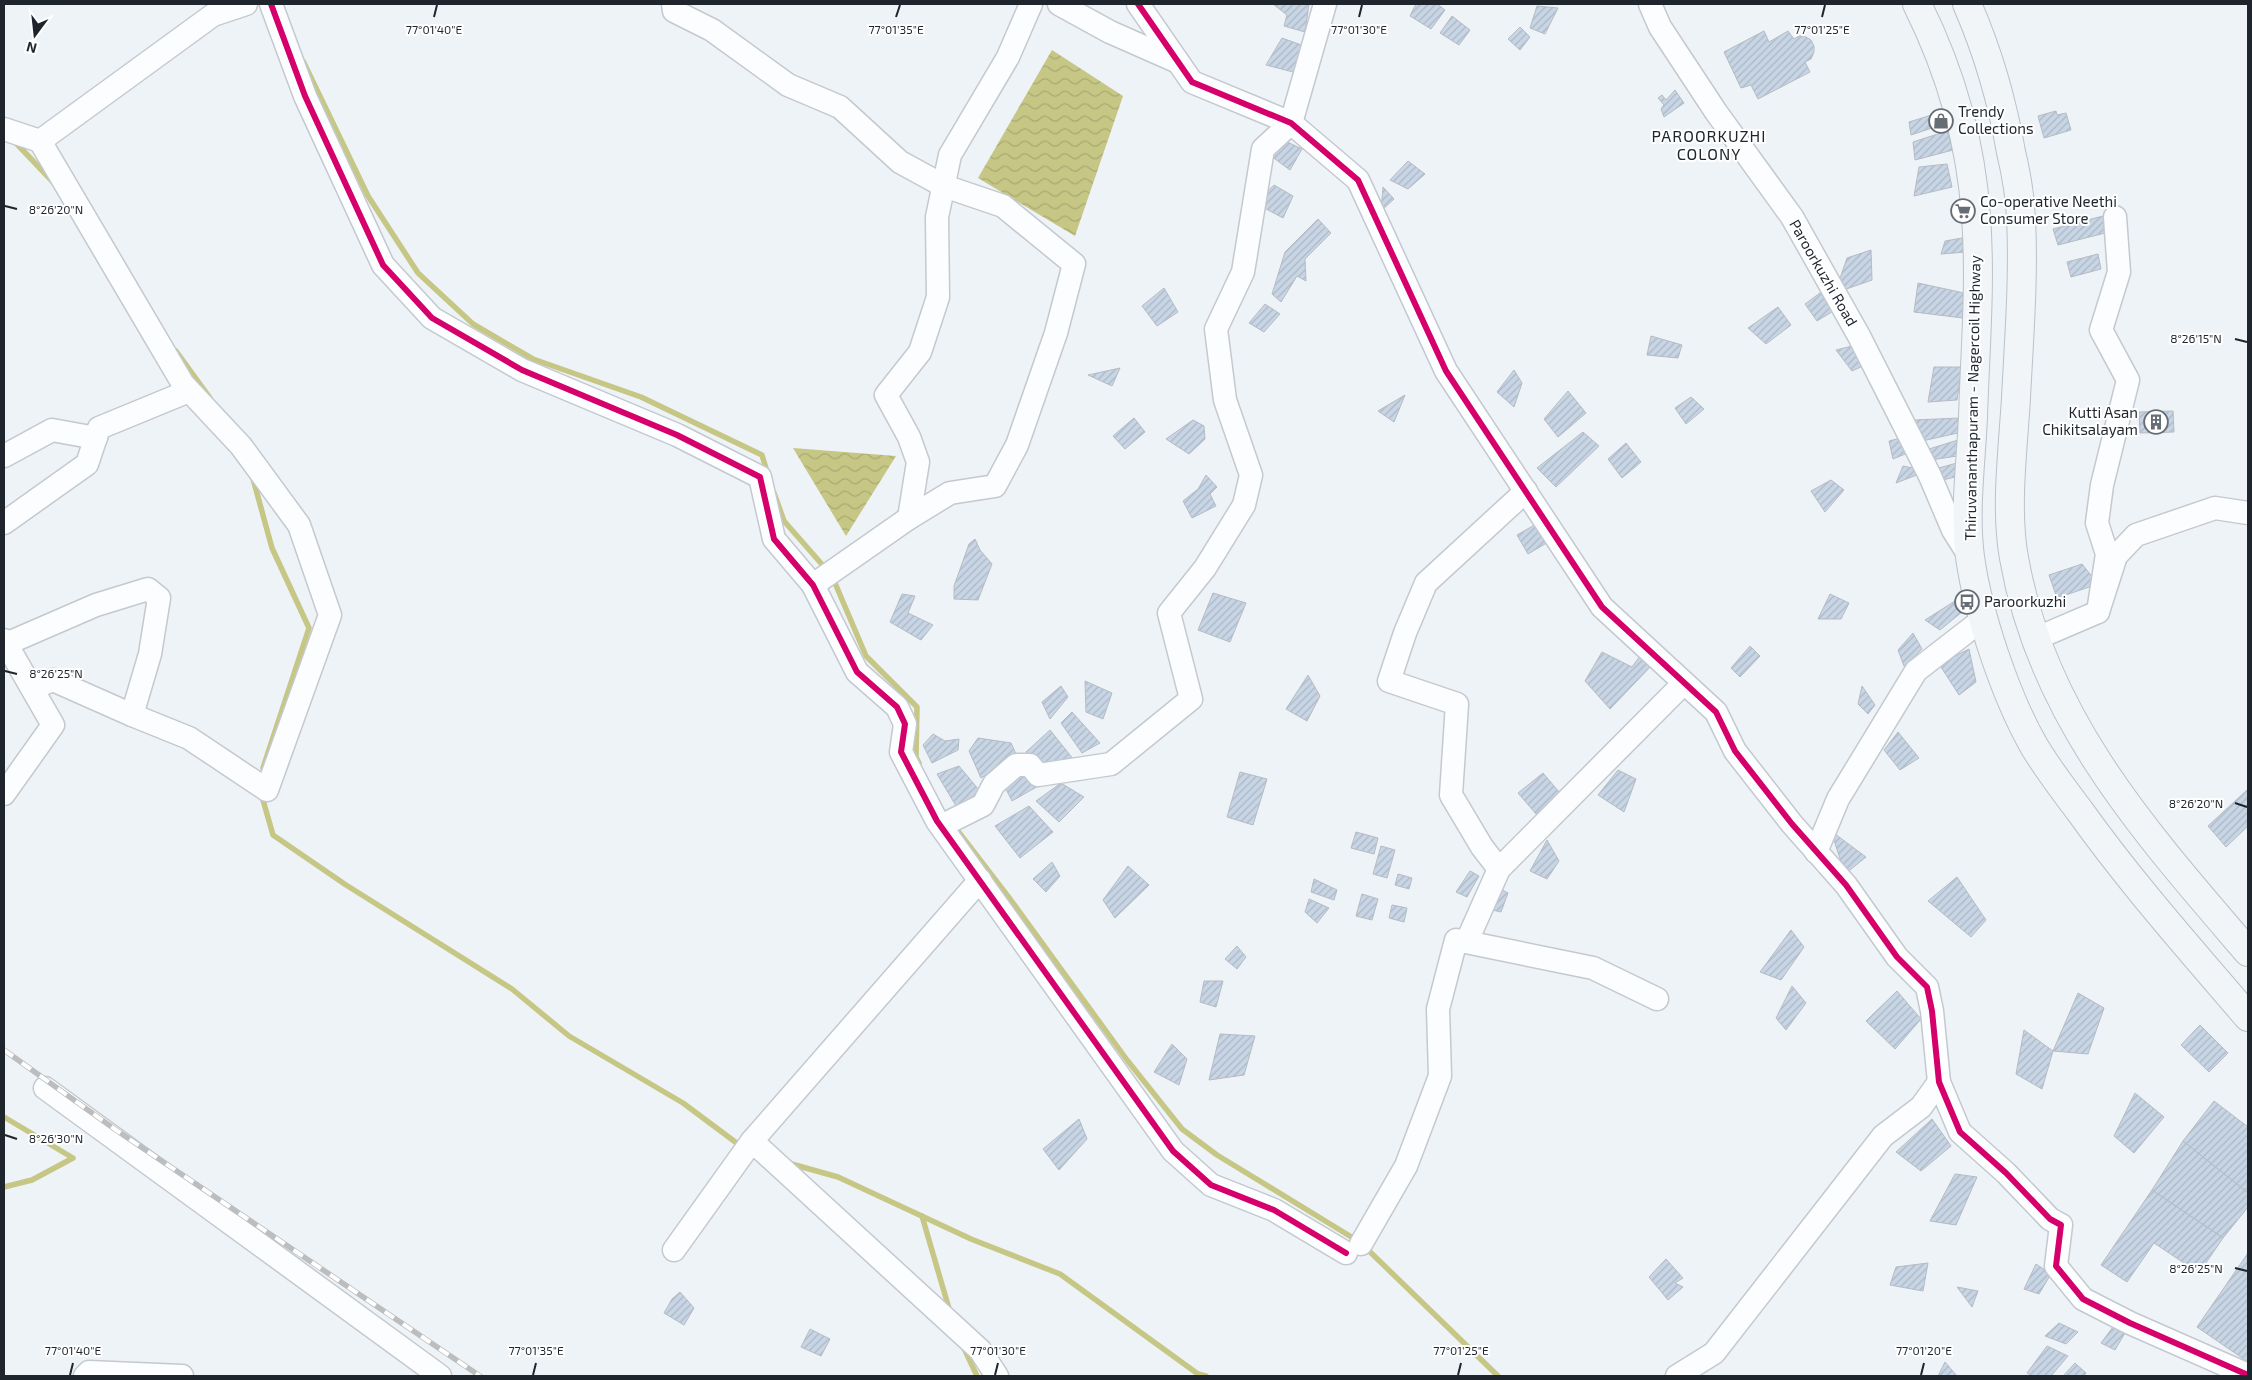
<svg xmlns="http://www.w3.org/2000/svg" width="2252" height="1380" viewBox="0 0 2252 1380" font-family="'Exo 2',sans-serif">
<style>
.water{fill:url(#water-waves)}
.lines{fill:none;stroke-linecap:round;stroke-linejoin:round}
.stream{stroke:#c6c685;stroke-width:5.5}
.building{fill:url(#building-hatch);stroke:#b6bbc2}
.minor-casing{stroke:#c4c9cf;stroke-width:25}
.primary-casing{stroke:#bac1c8;stroke-width:30}
.minor{stroke:#fcfdfe;stroke-width:22}
.primary{stroke:#f1f5f8;stroke-width:28}
.rail-casing{stroke:#bbbdbe;stroke-width:5.5}
.rail{stroke:#fff;stroke-width:4;stroke-dasharray:11;stroke-linecap:butt}
.cycleway-casing{stroke:#fff;stroke-width:9}
.cycleway{stroke:#d6006c;stroke-width:6}
.ticks{fill:none;stroke:#1f252d;stroke-width:2}
.labels{text-anchor:middle;stroke-width:4;stroke-linejoin:round;paint-order:stroke}
.poi-label{font-size:15px;fill:#1f252d;stroke:#fff;text-anchor:start}
.street-label{font-size:15px;fill:#1f252d;stroke:#fff}
.neighbourhood-label{font-size:16px;letter-spacing:1px;fill:#1f252d;stroke:#fff}
.ticks-label{font-size:12px;text-anchor:middle;fill:#1f252d;stroke:#fff;stroke-width:4;stroke-linejoin:round;paint-order:stroke}
</style>
<defs>
<pattern id="water-waves" width="16" height="10" patternUnits="userSpaceOnUse" patternTransform="scale(1.25)"><rect width="16" height="10" fill="#c6c685"/><path d="M0 5q4-4 8 0t8 0" fill="none" stroke="#aaaa73"/></pattern>
<pattern id="building-hatch" width="6" height="6" patternUnits="userSpaceOnUse" patternTransform="scale(1.25)"><rect width="6" height="6" fill="#c8d5e5"/><path d="M-1 1l2-2M0 6l6-6M5 7l2-2" fill="none" stroke="#abb7c5"/></pattern>
</defs>
<rect width="100%" height="100%" fill="#eef3f8"/>
<g class="water">
<polygon points="1052,50 1123,96 1075,236 978,178"/>
<polygon points="793,448 896,456 846,536"/>
</g>
<g class="lines">
<g class="stream">
<polyline points="303,61 368,196 418,273 473,324 533,359 641,397 762,455 768,475"/>
<polyline points="15,142 53,182"/>
<polyline points="176,351 210,398"/>
<polyline points="252,475 272,548 309,628 263,768"/>
<polyline points="774,493 784,521 826,569"/>
<polyline points="832,576 866,656 917,707 916,757 919,763"/>
<polyline points="261,793 273,835 346,885 512,989 569,1036 683,1103 742,1147"/>
<polyline points="954,826 1010,899 1127,1060 1182,1129 1217,1155 1358,1241"/>
<polyline points="4,1117 73,1158 32,1180 4,1187"/>
<polyline points="788,1163 838,1177 971,1239 1060,1274 1198,1374 1206,1376"/>
<polyline points="922,1216 950,1312"/>
<polyline points="1365,1247 1498,1376"/>
<polyline points="963,1346 977,1376"/>
</g>
</g>
<g class="building">
<polygon points="1273,4 1309,4 1305,32 1284,26 1287,15"/>
<polygon points="1416,4 1437,4 1445,10 1431,29 1410,16"/>
<polygon points="1537,6 1558,8 1545,34 1530,28"/>
<polygon points="1452,16 1470,30 1459,45 1440,33"/>
<polygon points="1520,27 1530,37 1520,50 1508,39"/>
<polygon points="1764,31 1769,42 1788,31 1794,39 1799,36 1804,36 1811,40 1814,46 1814,52 1811,59 1805,62 1810,72 1758,99 1751,85 1741,88 1724,52"/>
<polygon points="1282,38 1307,47 1297,73 1266,65"/>
<polygon points="1675,90 1684,103 1664,117 1661,109 1664,105 1658,98 1662,95 1666,100"/>
<polygon points="2056,111 2057,115 2066,113 2071,130 2044,138 2038,116"/>
<polygon points="1938,113 1941,125 1911,135 1909,122"/>
<polygon points="1947,131 1953,150 1915,160 1913,142"/>
<polygon points="1281,139 1302,149 1290,170 1271,156"/>
<polygon points="1408,161 1425,174 1408,189 1390,180"/>
<polygon points="1947,164 1952,187 1914,196 1919,167"/>
<polygon points="1274,185 1293,196 1283,218 1255,203"/>
<polygon points="1383,187 1394,199 1381,211"/>
<polygon points="2103,216 2106,226 2103,226 2105,233 2058,245 2053,229"/>
<polygon points="1318,219 1331,233 1305,259 1306,281 1297,276 1281,302 1272,294 1285,252"/>
<polygon points="1962,238 1966,252 1941,254 1945,241"/>
<polygon points="1871,250 1872,280 1835,293 1847,258"/>
<polygon points="2098,254 2101,269 2071,277 2067,262"/>
<polygon points="1918,283 1964,293 1963,318 1914,312"/>
<polygon points="1164,288 1178,312 1157,326 1142,306"/>
<polygon points="1824,290 1835,310 1817,321 1805,304"/>
<polygon points="1265,304 1280,314 1264,332 1249,323"/>
<polygon points="1778,307 1791,325 1766,344 1748,328"/>
<polygon points="1651,336 1682,345 1678,358 1647,355"/>
<polygon points="1856,345 1867,364 1852,371 1836,350"/>
<polygon points="1934,367 1962,367 1957,400 1928,402"/>
<polygon points="1120,368 1112,386 1088,375"/>
<polygon points="1514,370 1522,383 1514,407 1497,392"/>
<polygon points="1568,391 1586,413 1558,437 1544,419"/>
<polygon points="1405,395 1394,422 1378,411"/>
<polygon points="1691,397 1704,409 1686,424 1675,408"/>
<polygon points="2173,411 2174,432 2140,433 2139,412"/>
<polygon points="1134,418 1145,432 1125,449 1113,436"/>
<polygon points="1959,418 1958,433 1913,443 1915,420"/>
<polygon points="1193,420 1204,426 1205,439 1189,454 1166,439"/>
<polygon points="1583,432 1599,446 1556,487 1537,468"/>
<polygon points="1901,438 1910,452 1893,459 1889,441"/>
<polygon points="1958,440 1957,456 1931,460 1929,449"/>
<polygon points="1626,443 1641,462 1622,478 1608,459"/>
<polygon points="1957,463 1959,476 1939,481 1935,469"/>
<polygon points="1903,466 1927,471 1896,483"/>
<polygon points="1206,475 1217,487 1210,494 1216,506 1192,518 1183,501 1198,489"/>
<polygon points="1831,480 1844,490 1825,512 1811,491"/>
<polygon points="1538,523 1550,541 1528,554 1517,535"/>
<polygon points="975,539 980,550 992,564 978,600 954,599 954,586 969,544"/>
<polygon points="2082,564 2098,584 2057,598 2049,575"/>
<polygon points="1213,593 1246,603 1230,642 1198,630"/>
<polygon points="902,594 915,596 908,613 933,625 921,640 890,622"/>
<polygon points="1830,594 1849,603 1841,619 1818,619"/>
<polygon points="1955,601 1968,607 1940,630 1925,620"/>
<polygon points="1913,633 1922,649 1904,666 1898,650"/>
<polygon points="1750,646 1760,656 1740,677 1731,668"/>
<polygon points="1969,649 1976,682 1959,695 1939,664"/>
<polygon points="1602,652 1632,667 1642,653 1653,664 1610,709 1585,681"/>
<polygon points="1308,675 1320,696 1307,721 1286,709"/>
<polygon points="1085,681 1112,693 1103,719 1086,712"/>
<polygon points="1061,686 1068,697 1050,719 1042,702"/>
<polygon points="1862,686 1875,705 1868,714 1858,704"/>
<polygon points="1072,712 1100,743 1082,753 1061,723"/>
<polygon points="1050,730 1074,760 1039,770 1026,752"/>
<polygon points="1898,732 1919,758 1900,770 1884,750"/>
<polygon points="933,734 945,741 959,739 958,750 932,763 923,745"/>
<polygon points="978,738 1011,743 1017,756 981,778 969,751"/>
<polygon points="959,766 984,796 959,811 937,774"/>
<polygon points="1025,768 1040,785 1012,801 1003,783"/>
<polygon points="1618,770 1636,779 1624,812 1598,795"/>
<polygon points="1240,772 1267,779 1253,825 1227,817"/>
<polygon points="1543,773 1560,793 1536,814 1518,793"/>
<polygon points="1061,783 1084,797 1059,822 1036,801"/>
<polygon points="2247,790 2248,792 2248,826 2226,847 2208,826"/>
<polygon points="1029,806 1053,832 1020,858 995,826"/>
<polygon points="1831,831 1866,857 1845,874"/>
<polygon points="1356,832 1378,838 1374,854 1351,848"/>
<polygon points="1547,840 1559,861 1547,879 1530,871"/>
<polygon points="1381,846 1395,850 1387,878 1373,874"/>
<polygon points="1052,862 1060,876 1046,892 1033,879"/>
<polygon points="1128,866 1149,885 1115,918 1103,900"/>
<polygon points="1470,871 1479,876 1467,897 1456,892"/>
<polygon points="1398,874 1412,878 1409,889 1395,885"/>
<polygon points="1957,877 1986,920 1971,937 1928,901"/>
<polygon points="1314,879 1337,890 1334,900 1311,892"/>
<polygon points="1493,885 1508,893 1501,912 1479,907"/>
<polygon points="1362,894 1378,899 1372,920 1356,916"/>
<polygon points="1309,899 1329,908 1317,923 1305,912"/>
<polygon points="1392,905 1407,908 1404,922 1389,918"/>
<polygon points="1791,930 1804,947 1781,980 1760,972"/>
<polygon points="1237,946 1246,957 1237,969 1225,959"/>
<polygon points="1204,981 1223,981 1216,1007 1200,1002"/>
<polygon points="1792,986 1806,1003 1786,1030 1776,1018"/>
<polygon points="1897,991 1921,1019 1895,1049 1866,1021"/>
<polygon points="2078,993 2104,1008 2088,1054 2053,1051"/>
<polygon points="2200,1025 2228,1053 2209,1072 2181,1045"/>
<polygon points="2024,1030 2053,1051 2042,1089 2016,1074"/>
<polygon points="1220,1034 1255,1036 1244,1075 1209,1080"/>
<polygon points="1172,1044 1187,1059 1179,1085 1154,1072"/>
<polygon points="2135,1093 2164,1117 2134,1153 2114,1136"/>
<polygon points="2214,1101 2248,1127 2248,1193 2183,1141"/>
<polygon points="1079,1119 1087,1139 1059,1170 1043,1149"/>
<polygon points="1932,1119 1951,1146 1921,1171 1896,1152"/>
<polygon points="2183,1141 2248,1193 2248,1207 2223,1238 2152,1190"/>
<polygon points="1955,1174 1977,1177 1956,1225 1930,1221"/>
<polygon points="2152,1190 2223,1238 2199,1273 2154,1243 2127,1282 2101,1265"/>
<polygon points="2248,1253 2248,1362 2197,1327"/>
<polygon points="1666,1259 1683,1278 1675,1283 1683,1287 1668,1300 1649,1277"/>
<polygon points="1928,1263 1923,1291 1890,1285 1896,1267"/>
<polygon points="2036,1264 2051,1274 2039,1294 2024,1289"/>
<polygon points="1957,1287 1978,1291 1972,1307"/>
<polygon points="680,1292 694,1308 684,1325 664,1313 672,1299"/>
<polygon points="2059,1323 2078,1332 2066,1344 2045,1336"/>
<polygon points="2113,1327 2125,1333 2115,1350 2101,1343"/>
<polygon points="810,1329 830,1339 821,1356 801,1347"/>
<polygon points="2047,1346 2068,1356 2051,1376 2032,1376 2027,1373"/>
<polygon points="1945,1362 1957,1376 1938,1376"/>
<polygon points="2075,1363 2086,1373 2084,1376 2063,1376"/>
</g>
<g class="lines">
<g class="minor-casing">
<g id="minor">
<polyline points="271,4 305,96 383,265 432,318 522,370 677,435 760,477 774,539 813,585 857,672 897,707 905,724 901,752 937,821 1173,1151 1211,1185 1274,1210 1346,1253"/>
<polyline points="673,4 674,11 712,30 788,85 840,107 900,162 944,186 1003,206 1074,264 1056,333 1017,445 995,486 950,493 909,518 813,585"/>
<polyline points="1059,4 1110,32 1178,62"/>
<polyline points="1138,4 1192,82 1291,123 1358,180 1446,371 1602,607 1716,712 1735,751 1792,824 1846,885 1897,957 1927,987 1932,1011 1939,1082 1960,1132 2006,1173 2050,1219 2061,1225 2056,1266 2083,1299 2130,1323 2248,1375"/>
<polyline points="1650,4 1660,27 1716,112 1792,217 1859,336 1930,476 1953,530 1970,557"/>
<polyline points="4,129 40,141 183,384 241,446 299,525 330,615 267,790 189,738 132,715 53,680 33,688"/>
<polyline points="40,141 213,15 246,4"/>
<polyline points="4,456 52,430 96,438"/>
<polyline points="909,518 918,462 909,437 886,395 920,352 938,297 937,217 950,155 1008,57 1031,4"/>
<polyline points="4,523 87,464 99,428 189,391"/>
<polyline points="2098,612 2107,554 2097,523 2102,485 2128,380 2101,330 2119,272 2115,217"/>
<polyline points="2035,639 2098,612 2116,556 2136,535 2215,508 2248,513"/>
<polyline points="4,640 53,725 4,794"/>
<polyline points="6,644 96,605 148,589 159,598 150,654 132,715"/>
<polyline points="941,826 983,805 994,784 1016,765 1030,765 1038,775 1111,764 1191,699 1169,613 1205,568 1244,505 1251,475 1225,400 1216,329 1243,272 1263,149 1291,123 1325,4"/>
<polyline points="1816,852 1838,799 1916,671 1983,619"/>
<polyline points="1499,869 1482,847 1451,795 1457,704 1389,681 1405,633 1426,583 1526,491"/>
<polyline points="1467,941 1499,869 1684,683"/>
<polyline points="45,1088 440,1376"/>
<polyline points="752,1141 980,1350 997,1376"/>
<polyline points="1361,1244 1406,1166 1440,1076 1438,1009 1456,940 1593,968 1657,999"/>
<polyline points="674,1250 752,1141 980,880"/>
<polyline points="85,1376 89,1372 182,1376"/>
<polyline points="1677,1376 1714,1353 1883,1136 1921,1107 1939,1082"/>
</g>
</g>
<g class="primary-casing">
<g id="primary">
<path d="M1917,4C1950,70 1971,142 1976,217C1981,283 1975,351 1973,417C1971,463 1964,511 1970,557C1978,614 2005,695 2034,746C2047,768 2063,789 2079,810C2131,883 2190,949 2248,1017"/>
<path d="M1967,4C1988,52 2002,100 2011,152C2016,173 2020,196 2021,218C2024,278 2019,338 2016,398C2013,449 2005,509 2014,558C2042,718 2146,833 2248,952"/>
</g>
</g>
<use href="#minor" class="minor"/>
<use href="#primary" class="primary"/>
<g class="rail-casing">
<polyline id="rail" points="4,1050 116,1130 480,1376"/>
</g>
<use href="#rail" class="rail"/>
<g class="cycleway-casing">
<g id="cycleway">
<polyline points="271,4 305,96 383,265 432,318 522,370 677,435 760,477 774,539 813,585 857,672 897,707 905,724 901,752 937,821 1173,1151 1211,1185 1274,1210 1346,1253"/>
<polyline points="1138,4 1192,82 1291,123 1358,180 1446,371 1602,607 1716,712 1735,751 1792,824 1846,885 1897,957 1927,987 1932,1011 1939,1082 1960,1132 2006,1173 2050,1219 2061,1225 2056,1266 2083,1299 2130,1323 2248,1375"/>
</g>
</g>
<use href="#cycleway" class="cycleway"/>
</g>
<path class="ticks" d="M434,17L437,5M896,17L900,5M1359,17L1362,5M1822,17L1825,5M5,206L17,209M2235,339L2247,342M5,671L17,674M2235,803L2247,807M5,1135L17,1139M2235,1268L2247,1271M70,1375L73,1363M533,1375L536,1363M995,1375L998,1363M1458,1375L1461,1363M1921,1375L1924,1363"/>
<defs>
<g id="shop-ring" transform="scale(1.25)"><circle r="9.5" fill="#fff" stroke="#676d74" stroke-width="1.5"/><path d="M-5-2.5h2.3a2.7 3.5 0 0 1 5.4 0H5L5.5 6h-11ZM-1.5-2.5h3a1.5 2.3 0 0 0-3 0Z" fill="#676d74"/></g>
<g id="supermarket-ring" transform="scale(1.25)"><circle r="9.5" fill="#fff" stroke="#676d74" stroke-width="1.5"/><path d="M-6-5.5h2.5l.6 2H6L4.5 2H-2.5L-4.4-4H-6ZM-1.5 3.2a1.3 1.3 0 1 0 .1 0ZM3 3.2a1.3 1.3 0 1 0 .1 0Z" fill="#676d74"/></g>
<g id="building-ring" transform="scale(1.25)"><circle r="9.5" fill="#fff" stroke="#676d74" stroke-width="1.5"/><path d="M-4-6H4V6H1V3H-1V6H-4ZM-2.5-4.3h1.7v1.8h-1.7ZM.8-4.3h1.7v1.8H.8ZM-2.5-1h1.7V.8h-1.7ZM.8-1h1.7V.8H.8Z" fill="#676d74"/></g>
<g id="bus-ring" transform="scale(1.25)"><circle r="9.5" fill="#fff" stroke="#676d74" stroke-width="1.5"/><path d="M-5-6H5V4H4V6H2V4H-2V6H-4V4H-5ZM-3.5-4V0h7V-4ZM-3.5 1.2v1.5H-2V1.2ZM2 1.2v1.5H3.5V1.2Z" fill="#676d74"/></g>
</defs>
<g fill-rule="evenodd">
<use href="#shop-ring" x="1941" y="121"/>
<use href="#supermarket-ring" x="1963" y="211"/>
<use href="#building-ring" x="2156" y="422"/>
<use href="#bus-ring" x="1967" y="602"/>
</g>
<g class="labels">
<g class="poi-label">
<text x="1958" y="117">Trendy<tspan x="1958" dy="17">Collections</tspan></text>
<text x="1980" y="207">Co-operative Neethi<tspan x="1980" dy="17">Consumer Store</tspan></text>
<text x="2138" y="418" text-anchor="end">Kutti Asan<tspan x="2138" dy="17">Chikitsalayam</tspan></text>
<text x="1984" y="607">Paroorkuzhi</text>
</g>
<g class="street-label">
<text transform="translate(1823 273) rotate(60)" y="5">Paroorkuzhi Road</text>
<text transform="translate(1973 398) rotate(-89)" y="5">Thiruvananthapuram - Nagercoil Highway</text>
</g>
<g class="neighbourhood-label">
<text x="1709" y="142">PAROORKUZHI<tspan x="1709" dy="18">COLONY</tspan></text>
</g>
</g>
<g class="ticks-label">
<text x="434" y="34">77°01'40"E</text>
<text x="896" y="34">77°01'35"E</text>
<text x="1359" y="34">77°01'30"E</text>
<text x="1822" y="34">77°01'25"E</text>
<text x="56" y="214">8°26'20"N</text>
<text x="2196" y="343">8°26'15"N</text>
<text x="56" y="678">8°26'25"N</text>
<text x="2196" y="808">8°26'20"N</text>
<text x="56" y="1143">8°26'30"N</text>
<text x="2196" y="1273">8°26'25"N</text>
<text x="73" y="1355">77°01'40"E</text>
<text x="536" y="1355">77°01'35"E</text>
<text x="998" y="1355">77°01'30"E</text>
<text x="1461" y="1355">77°01'25"E</text>
<text x="1924" y="1355">77°01'20"E</text>
</g>
<rect width="2252" height="1380" fill="none" stroke="#1f252d" stroke-width="10"/>
<g transform="translate(35 35) rotate(195)" stroke="#ffffff" stroke-width="4" paint-order="stroke">
<path d="M0-4L9 19L0 12L-9 19Z" fill="#1f252d"/>
<text y="-8" font-size="14" font-weight="bold" text-anchor="middle" fill="#1f252d">N</text>
</g>
</svg>
